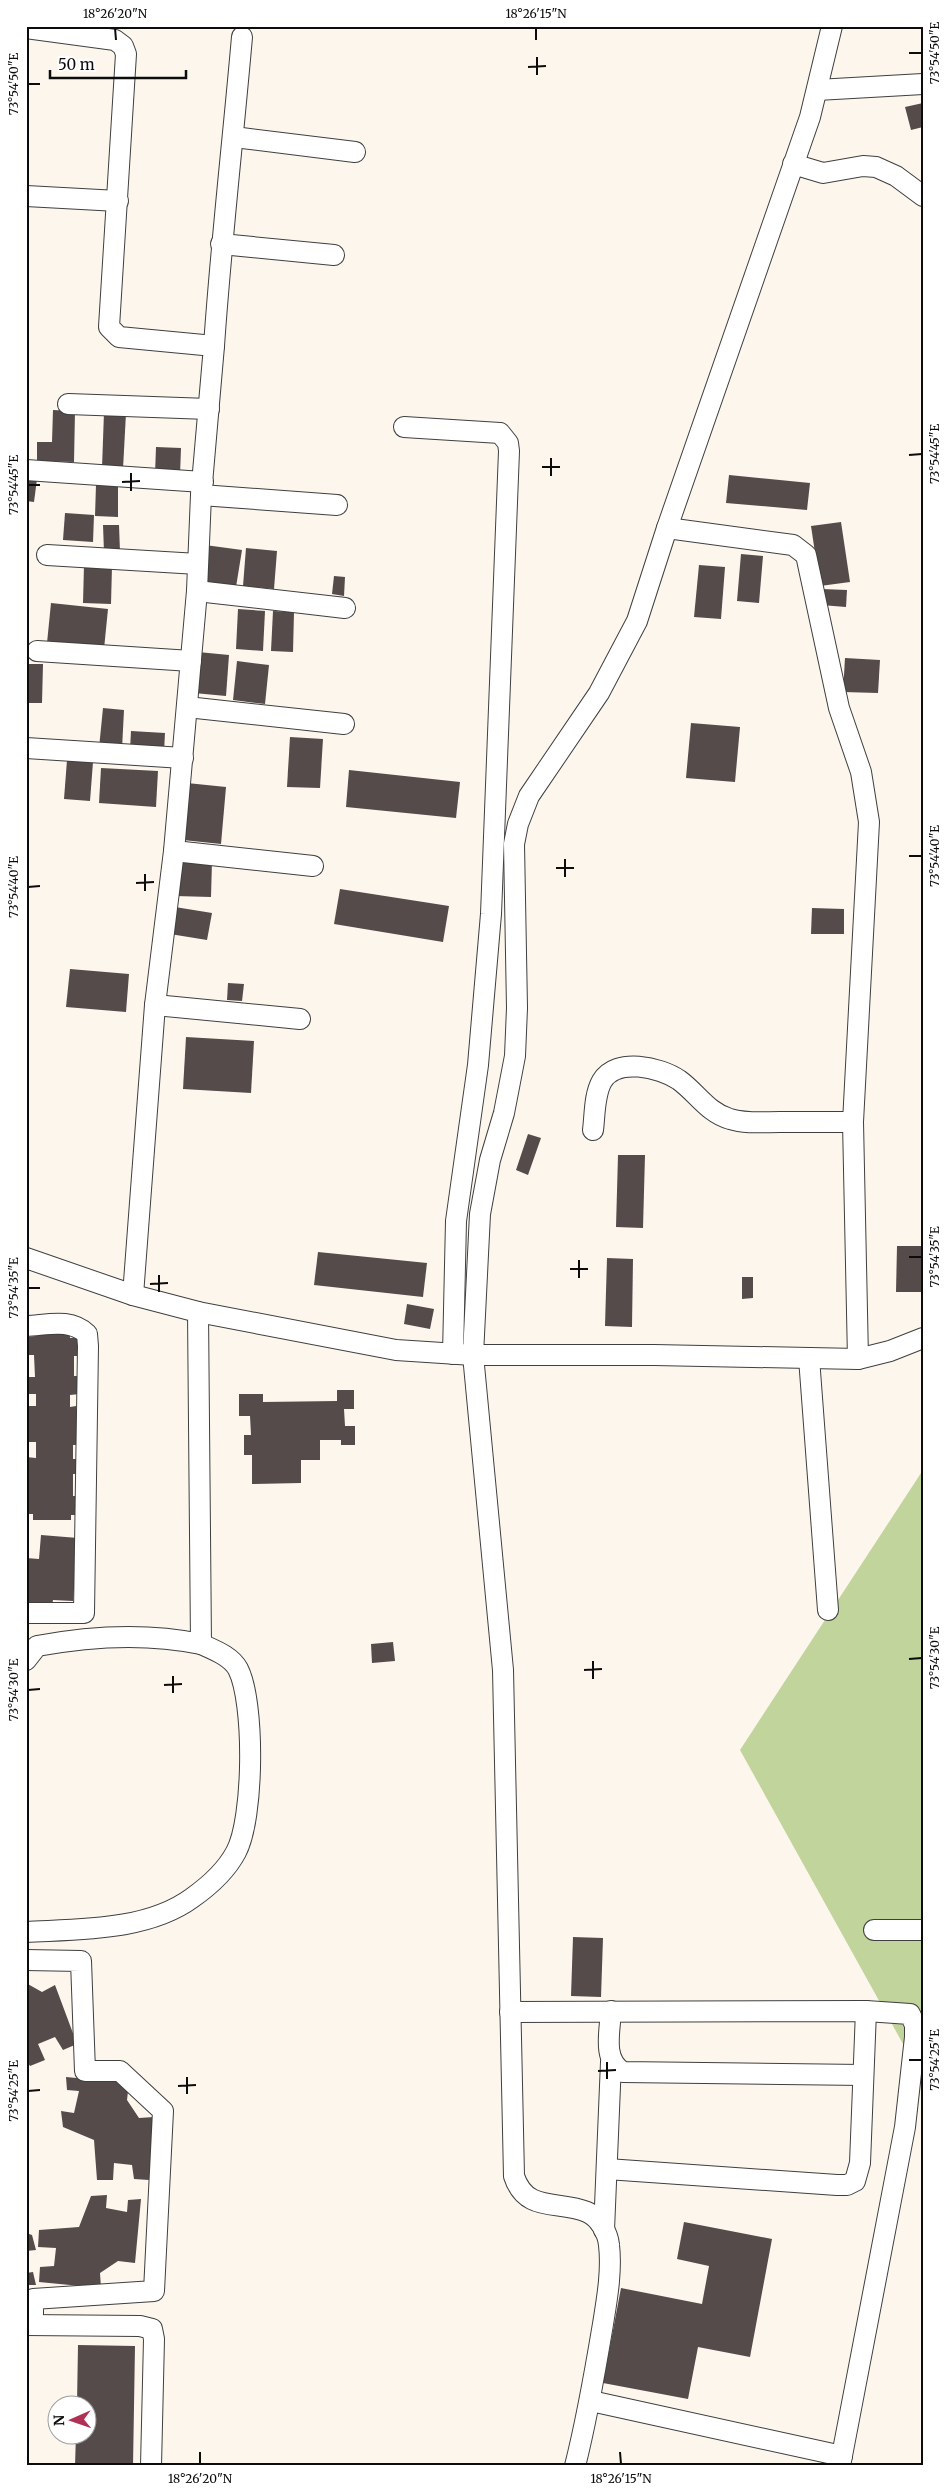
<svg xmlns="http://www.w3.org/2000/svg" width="949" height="2492" viewBox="0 0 949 2492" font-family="Merriweather,serif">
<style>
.forest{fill:#c1d49b}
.building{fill:#544b4a}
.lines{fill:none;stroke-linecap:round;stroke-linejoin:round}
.minor-casing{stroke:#3f3f3f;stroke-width:22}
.minor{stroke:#fff;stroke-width:20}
.ticks{fill:none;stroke:#0c0c0c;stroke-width:2}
.neatline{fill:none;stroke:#0c0c0c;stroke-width:2}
.ticks-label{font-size:12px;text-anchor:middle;fill:#0c0c0c}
</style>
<rect width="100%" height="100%" fill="#fdf6ed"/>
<polygon class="forest" points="923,1470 923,2080 740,1750"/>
<g class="building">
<polygon points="923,103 923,127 911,130 905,107"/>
<polygon points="53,410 75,411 74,462 37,461 37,442 52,442"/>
<polygon points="104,412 126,413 123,469 102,468"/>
<polygon points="156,447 181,448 180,475 155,474"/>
<polygon points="729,475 810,483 807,510 726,503"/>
<polygon points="26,478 37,479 34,502 26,501"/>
<polygon points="96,485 118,486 118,517 95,516"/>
<polygon points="65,513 94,515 93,542 63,540"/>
<polygon points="841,522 850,582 820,586 811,526"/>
<polygon points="103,525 119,525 120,552 104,552"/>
<polygon points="205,545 242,550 236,587 200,582"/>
<polygon points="246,548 277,551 274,589 243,586"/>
<polygon points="741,554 763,556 759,603 737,601"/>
<polygon points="84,565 112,566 111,604 83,603"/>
<polygon points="699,565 725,567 721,619 694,617"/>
<polygon points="334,576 345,577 344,596 332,594"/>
<polygon points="822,589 847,590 846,607 821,605"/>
<polygon points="51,603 108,609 104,649 47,643"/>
<polygon points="238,609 265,611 263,651 236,649"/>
<polygon points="273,611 294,612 293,652 271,651"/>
<polygon points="198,652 229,655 226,696 194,693"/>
<polygon points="845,658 880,660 878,693 843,692"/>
<polygon points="237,661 269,665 265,704 233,700"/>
<polygon points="26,664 43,664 42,703 26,703"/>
<polygon points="103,708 124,710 122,749 99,748"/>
<polygon points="691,723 740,727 735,782 686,778"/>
<polygon points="131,731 165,733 164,752 130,750"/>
<polygon points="290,737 323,739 320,788 287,787"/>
<polygon points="67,760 93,762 90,801 64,799"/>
<polygon points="101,768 158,771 156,807 99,803"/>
<polygon points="349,770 460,782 456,818 346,807"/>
<polygon points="187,783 226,787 221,844 183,840"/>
<polygon points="176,860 212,861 211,897 175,896"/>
<polygon points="340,889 449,906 443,942 334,924"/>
<polygon points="175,907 212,913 207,940 170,934"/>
<polygon points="812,908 844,909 844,934 811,934"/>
<polygon points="70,969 129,974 126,1012 66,1007"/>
<polygon points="228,983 244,984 242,1001 227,1000"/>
<polygon points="186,1037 254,1041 251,1093 183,1089"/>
<polygon points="528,1134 541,1138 528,1175 516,1170"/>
<polygon points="618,1155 645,1155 643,1228 616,1227"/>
<polygon points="897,1246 923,1246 923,1292 896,1292"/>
<polygon points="318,1252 427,1263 423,1297 314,1285"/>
<polygon points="607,1258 633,1259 632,1327 605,1326"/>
<polygon points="742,1277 753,1277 753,1298 742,1299"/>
<polygon points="407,1304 434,1309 430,1329 404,1324"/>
<polygon points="36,1330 70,1330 70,1338 81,1337 81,1356 74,1356 74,1376 80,1376 80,1394 70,1395 70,1407 76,1406 76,1445 73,1445 73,1459 82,1459 82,1474 73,1474 73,1496 83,1496 83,1515 71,1515 71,1520 33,1520 33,1514 26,1514 26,1497 29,1497 26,1457 36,1458 36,1442 29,1442 28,1406 36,1406 36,1394 28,1394 27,1377 35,1377 34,1355 26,1355 26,1337 36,1336"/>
<polygon points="337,1390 354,1390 354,1409 344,1409 345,1426 355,1426 355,1445 341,1445 341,1440 320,1440 320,1460 301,1460 301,1483 252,1484 252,1455 244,1455 244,1435 251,1435 250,1416 239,1416 239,1394 263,1394 263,1402 337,1401"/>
<polygon points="41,1535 78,1538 73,1601 53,1600 52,1606 26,1604 26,1558 39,1559"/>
<polygon points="393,1642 395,1661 372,1663 371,1644"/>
<polygon points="573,1937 603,1938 601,1997 571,1996"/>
<polygon points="26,1983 42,1992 55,1985 77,2044 63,2050 55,2037 38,2044 45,2060 30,2066 26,2060"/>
<polygon points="66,2077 129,2083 127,2100 139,2118 154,2117 149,2180 134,2179 132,2165 114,2163 113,2180 97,2180 94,2140 63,2127 61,2111 74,2113 79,2091 67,2090"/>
<polygon points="107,2195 106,2208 127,2212 128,2200 141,2199 135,2263 118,2261 100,2273 101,2288 39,2282 40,2267 54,2266 56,2248 38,2247 39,2230 79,2227 91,2196"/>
<polygon points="684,2222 772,2239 750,2357 698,2347 688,2399 603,2383 621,2288 702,2304 709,2266 677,2259"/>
<polygon points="26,2233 32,2235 36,2250 26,2251"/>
<polygon points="33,2272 36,2285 26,2285 26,2273"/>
<polygon points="78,2345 135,2346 133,2466 75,2466 76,2434 88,2434 88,2404 77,2404"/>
</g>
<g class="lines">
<g class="minor-casing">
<g id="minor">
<polyline points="26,28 115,40 123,46 126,54 109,327 119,337 214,346 201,495 197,591 174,851 155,1005 133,1295"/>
<polyline points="817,90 923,84"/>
<polyline points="234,137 355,152"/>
<polyline points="793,164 823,173 863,166 876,167 896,176 923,196"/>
<polyline points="26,196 118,201"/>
<polyline points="221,244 334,255"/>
<path d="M214,346C221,243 233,140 242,37"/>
<polyline points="68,404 209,409"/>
<polyline points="404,427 500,433 508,443 509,451 491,914 478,1065 456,1221 453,1354"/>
<polyline points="26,470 203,482"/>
<polyline points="201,495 337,505"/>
<polyline points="667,528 793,545 806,555 839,708 861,772 869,822 853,1122 858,1359"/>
<polyline points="47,555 198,564"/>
<polyline points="197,591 345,608"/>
<polyline points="37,651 191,661"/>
<polyline points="187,707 344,724"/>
<polyline points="26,748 183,758"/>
<polyline points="174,851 313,866"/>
<polyline points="155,1005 300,1019"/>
<path d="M593,1130C595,1115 594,1095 602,1081C616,1057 660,1067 679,1080C697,1093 708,1113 730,1119C746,1124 764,1122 780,1122C804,1122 829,1122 853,1122"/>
<polyline points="26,1258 133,1295 198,1312 396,1350 473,1355 654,1355 858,1359 890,1351 923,1338"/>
<path d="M26,1326C48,1325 70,1318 87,1334L88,1346L84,1613H26"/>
<polyline points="809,1358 828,1610"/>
<path d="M26,1660L37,1646C90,1636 148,1633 201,1644L198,1312"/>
<polyline points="874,1930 923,1930"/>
<path d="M26,1932C79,1929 147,1931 192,1898C209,1886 226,1871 236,1852C254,1819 255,1702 238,1669C231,1656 214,1650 201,1644"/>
<polyline points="26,1960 81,1961 85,2071 120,2071 163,2111 154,2291 33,2299 33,2325"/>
<path d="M611,2011C610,2031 602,2060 623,2072L863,2075"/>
<polyline points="510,2012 866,2011 910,2014 915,2025 915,2037 905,2127 840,2466"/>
<polyline points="607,2169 837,2185 847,2185 855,2181 860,2163 866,2011"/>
<polyline points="604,2230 611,2062"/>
<polyline points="26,2325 140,2326 152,2329 154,2339 151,2466"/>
<polyline points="591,2401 842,2456"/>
<path d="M575,2466C587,2419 595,2372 603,2324C607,2299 612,2271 609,2245C608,2233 599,2217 587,2212C558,2200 526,2213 514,2176L503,1670L473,1355L480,1214L490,1160L504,1113L515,1056L517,1008L514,844L518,824L529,796L599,693L637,621L667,528L810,117L832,26"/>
</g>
</g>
<use href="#minor" class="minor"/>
</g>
<path class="ticks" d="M115,28L116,40M536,28V40M909,53H922M537,57V75M528,67L546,66M28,84H40M909,455L922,454M551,458V476M542,467H560M131,473V491M122,482L140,481M28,485H40M909,856H922M565,859V877M556,868H574M145,874V891M136,883L154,882M28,887L40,886M909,1257H922M579,1260V1278M570,1269H588M159,1275V1292M150,1284L168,1283M28,1288H40M909,1659L922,1658M593,1661V1679M584,1670L602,1669M173,1676V1693M164,1685L182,1684M28,1690L40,1689M909,2060H922M607,2062V2079M598,2071L616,2070M187,2077V2094M178,2086L196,2085M28,2091L40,2090M200,2452V2464M620,2452L621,2464"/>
<rect width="949" height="2492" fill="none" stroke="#ffffff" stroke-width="55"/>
<g transform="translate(72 2420) rotate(268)"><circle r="24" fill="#ffffff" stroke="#9e9e9e"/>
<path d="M0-4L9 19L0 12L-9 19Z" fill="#af3254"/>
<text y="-8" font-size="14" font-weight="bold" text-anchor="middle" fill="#0c0c0c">N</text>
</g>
<path d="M50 70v8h136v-8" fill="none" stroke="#0c0c0c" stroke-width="2.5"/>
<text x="58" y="70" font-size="15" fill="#0c0c0c" stroke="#ffffff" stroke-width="4" paint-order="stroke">50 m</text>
<rect x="28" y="28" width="894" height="2436" class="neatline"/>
<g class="ticks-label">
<text x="115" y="18">18°26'20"N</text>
<text x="536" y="18">18°26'15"N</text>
<text transform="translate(935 53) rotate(-90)" y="4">73°54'50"E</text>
<text transform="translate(14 84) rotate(-90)" y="4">73°54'50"E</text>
<text transform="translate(935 454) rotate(-90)" y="4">73°54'45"E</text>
<text transform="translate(14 485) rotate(-90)" y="4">73°54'45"E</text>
<text transform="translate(935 856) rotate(-90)" y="4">73°54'40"E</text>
<text transform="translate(14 887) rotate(-90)" y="4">73°54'40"E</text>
<text transform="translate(935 1257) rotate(-90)" y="4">73°54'35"E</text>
<text transform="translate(14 1288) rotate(-90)" y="4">73°54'35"E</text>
<text transform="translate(935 1658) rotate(-90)" y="4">73°54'30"E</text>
<text transform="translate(14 1690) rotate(-90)" y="4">73°54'30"E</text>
<text transform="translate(935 2060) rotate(-90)" y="4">73°54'25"E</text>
<text transform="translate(14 2091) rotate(-90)" y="4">73°54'25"E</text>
<text x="200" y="2483">18°26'20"N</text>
<text x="621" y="2483">18°26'15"N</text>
</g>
</svg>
